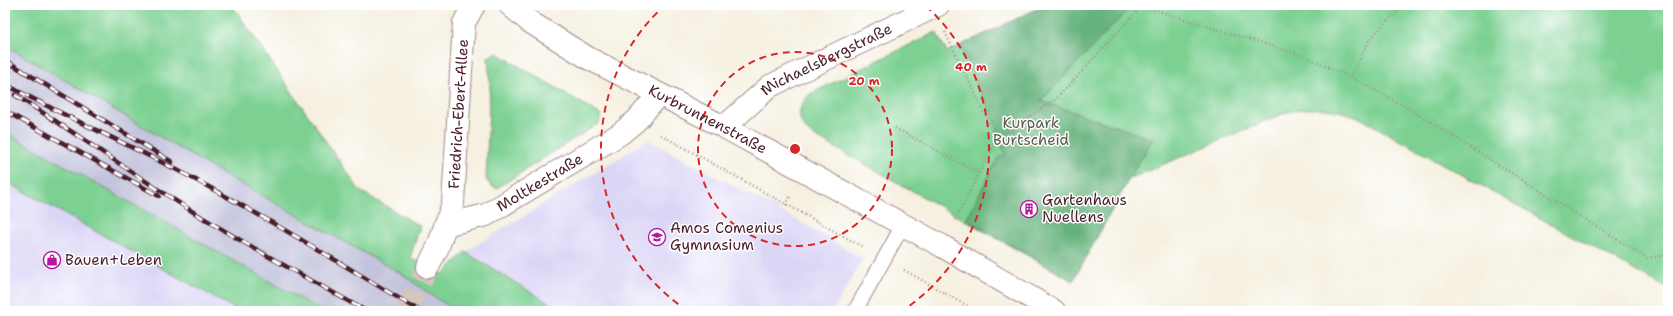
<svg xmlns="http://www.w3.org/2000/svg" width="1673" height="316" viewBox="0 0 1673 316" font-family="'Shantell Sans',sans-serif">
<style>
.built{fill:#dcd6f6}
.industrial{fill:#c2c2dc}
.green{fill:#7cd092;stroke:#63785e}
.forest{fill:#65b27c;stroke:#586854}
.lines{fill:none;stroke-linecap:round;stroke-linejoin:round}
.street-tunnel{stroke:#d3c6bc;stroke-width:22;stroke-dasharray:22 11;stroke-linecap:butt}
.lane-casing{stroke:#a08886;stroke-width:16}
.street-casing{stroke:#a08886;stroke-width:24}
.secondary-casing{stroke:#a08886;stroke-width:24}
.path{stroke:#a08886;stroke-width:2.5;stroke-dasharray:1 3;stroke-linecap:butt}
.lane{stroke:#fff;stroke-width:14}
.street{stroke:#fff;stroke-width:22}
.secondary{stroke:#fff;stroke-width:22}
.rail-casing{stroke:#4a1f2b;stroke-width:4.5}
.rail{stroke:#fff;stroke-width:3;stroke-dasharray:9;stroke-linecap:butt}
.ring{fill:none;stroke:#d62828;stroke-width:2;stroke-dasharray:7 5}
.labels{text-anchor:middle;stroke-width:3;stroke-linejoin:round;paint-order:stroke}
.street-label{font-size:15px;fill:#4a1f2b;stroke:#fff}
.park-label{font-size:15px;fill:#5c5d4f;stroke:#fff}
.poi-label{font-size:15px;fill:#4a1f2b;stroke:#fff;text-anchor:start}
.centre{fill:#d62828;stroke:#fff;stroke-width:2}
.ring-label{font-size:12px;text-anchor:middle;font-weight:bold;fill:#d62828;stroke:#fff;stroke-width:3;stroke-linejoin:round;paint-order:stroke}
</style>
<rect width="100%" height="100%" fill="#fff"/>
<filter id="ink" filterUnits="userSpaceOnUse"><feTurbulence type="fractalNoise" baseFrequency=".025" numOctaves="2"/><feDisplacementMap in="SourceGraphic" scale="8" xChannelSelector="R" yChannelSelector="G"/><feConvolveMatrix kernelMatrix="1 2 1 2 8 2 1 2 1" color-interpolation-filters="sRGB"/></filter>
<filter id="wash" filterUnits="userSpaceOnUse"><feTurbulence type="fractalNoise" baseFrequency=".012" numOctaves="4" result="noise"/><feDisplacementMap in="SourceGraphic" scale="16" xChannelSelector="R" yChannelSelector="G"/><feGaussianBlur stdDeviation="0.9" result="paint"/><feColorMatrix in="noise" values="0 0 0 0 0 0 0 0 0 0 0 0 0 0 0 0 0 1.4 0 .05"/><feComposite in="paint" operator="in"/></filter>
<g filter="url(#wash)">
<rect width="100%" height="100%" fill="#f5f0e0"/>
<g class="built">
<polygon points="648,140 792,217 863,259 833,311 562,311 465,252"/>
<polygon points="5,181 239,311 5,311"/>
</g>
<polygon class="industrial" points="5,45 211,167 402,274 431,295 457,311 322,311 5,132"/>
<g class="green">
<polygon points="5,5 232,5 360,191 420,226 410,258 443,274 465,252 562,311 457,311 431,295 402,274 211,167 5,45"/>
<path d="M1045,5H1668V289L1358,117C1333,108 1314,106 1287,112L1129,179L1073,281L811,134C796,123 796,106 810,94L936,32L947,52Z"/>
<polygon points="497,53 592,109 601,115 599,123 497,188 490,185 486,179 490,85 488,57"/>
<polygon points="5,132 322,311 239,311 5,181"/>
</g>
<polygon class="forest" points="1045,5 1132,5 1041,101 1153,139 1129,179 1073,281 966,220 998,158 1005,154 994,120 960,46"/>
</g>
<g filter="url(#ink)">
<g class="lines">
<polyline class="street-tunnel" points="406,311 428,267"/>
<g class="lane-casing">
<polyline id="lane" points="855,311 903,225"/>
</g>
<g class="street-casing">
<g id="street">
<path id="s1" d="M724,127L770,86L938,5"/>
<path id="s2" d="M445,225L486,215L620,134L637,120L659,94"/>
<path id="s3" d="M428,267L438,247L453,203L464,23L474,5"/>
</g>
</g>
<g class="secondary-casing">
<g id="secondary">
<path id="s4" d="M510,5L530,22L588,58L724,127L942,246L1054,311"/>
</g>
</g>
<g class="path">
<polyline points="1142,6 1307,57 1350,77 1408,108 1647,258 1668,255"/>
<polyline points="945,32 973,89 996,140"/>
<polyline points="1350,77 1370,39 1387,21 1406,5"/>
<polyline points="895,128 979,173"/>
<polyline points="661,135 863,247"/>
<polyline points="786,205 791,195"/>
<polyline points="955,220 996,140 1057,98 1143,5"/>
<polyline points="904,270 976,311"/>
</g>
<use href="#lane" class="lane"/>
<use href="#street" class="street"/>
<use href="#secondary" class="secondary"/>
<g class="rail-casing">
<g id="rail">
<polyline points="5,60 172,162"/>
<path d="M5,84C62,115 121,141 179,171C261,214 340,263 420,311"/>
<path d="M15,95C76,133 134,175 195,213C251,248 309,279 366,311"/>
<polyline points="5,111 159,196"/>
</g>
</g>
<use href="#rail" class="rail"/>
</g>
</g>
<g class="ring">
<circle cx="795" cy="149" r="97"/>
<path d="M688 311A194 194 0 0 1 664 6M926 6A194 194 0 0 1 902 311"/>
</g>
<defs>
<g id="building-ring" transform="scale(0.9)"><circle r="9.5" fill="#fff" stroke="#b5179e" stroke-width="1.5"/><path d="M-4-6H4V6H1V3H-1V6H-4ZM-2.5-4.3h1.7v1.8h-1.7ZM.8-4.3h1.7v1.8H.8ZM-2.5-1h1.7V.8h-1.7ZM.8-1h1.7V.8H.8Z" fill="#b5179e"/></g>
<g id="school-ring" transform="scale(0.9)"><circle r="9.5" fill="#fff" stroke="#b5179e" stroke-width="1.5"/><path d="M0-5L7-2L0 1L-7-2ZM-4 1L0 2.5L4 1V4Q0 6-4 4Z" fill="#b5179e"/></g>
<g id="shop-ring" transform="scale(0.9)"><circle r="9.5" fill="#fff" stroke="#b5179e" stroke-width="1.5"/><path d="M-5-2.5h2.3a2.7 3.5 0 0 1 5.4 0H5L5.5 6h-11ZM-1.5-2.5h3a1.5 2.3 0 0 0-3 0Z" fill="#b5179e"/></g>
</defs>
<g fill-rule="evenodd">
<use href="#building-ring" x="1029" y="209"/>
<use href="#school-ring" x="657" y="237"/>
<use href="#shop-ring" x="52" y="260"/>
</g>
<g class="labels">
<g class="street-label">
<text dy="5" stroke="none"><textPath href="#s1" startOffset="124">Michaelsbergstraße</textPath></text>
<text dy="5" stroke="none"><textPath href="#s3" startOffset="158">Friedrich-Ebert-Allee</textPath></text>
<text dy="5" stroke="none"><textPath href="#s4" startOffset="229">Kurbrunnenstraße</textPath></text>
<text dy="5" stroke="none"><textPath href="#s2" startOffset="105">Moltkestraße</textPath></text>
</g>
<g class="park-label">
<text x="1031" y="128">Kurpark<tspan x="1031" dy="17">Burtscheid</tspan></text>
</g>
<g class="poi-label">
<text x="1042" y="205">Gartenhaus<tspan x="1042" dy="17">Nuellens</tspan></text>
<text x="670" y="233">Amos Comenius<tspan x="670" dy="17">Gymnasium</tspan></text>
<text x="65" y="265">Bauen+Leben</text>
</g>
</g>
<circle cx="795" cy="149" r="6" class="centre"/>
<g class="ring-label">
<text x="971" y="71">40 m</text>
<text x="864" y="85">20 m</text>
</g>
<rect width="1673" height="316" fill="none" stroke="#fff" stroke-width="20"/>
</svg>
